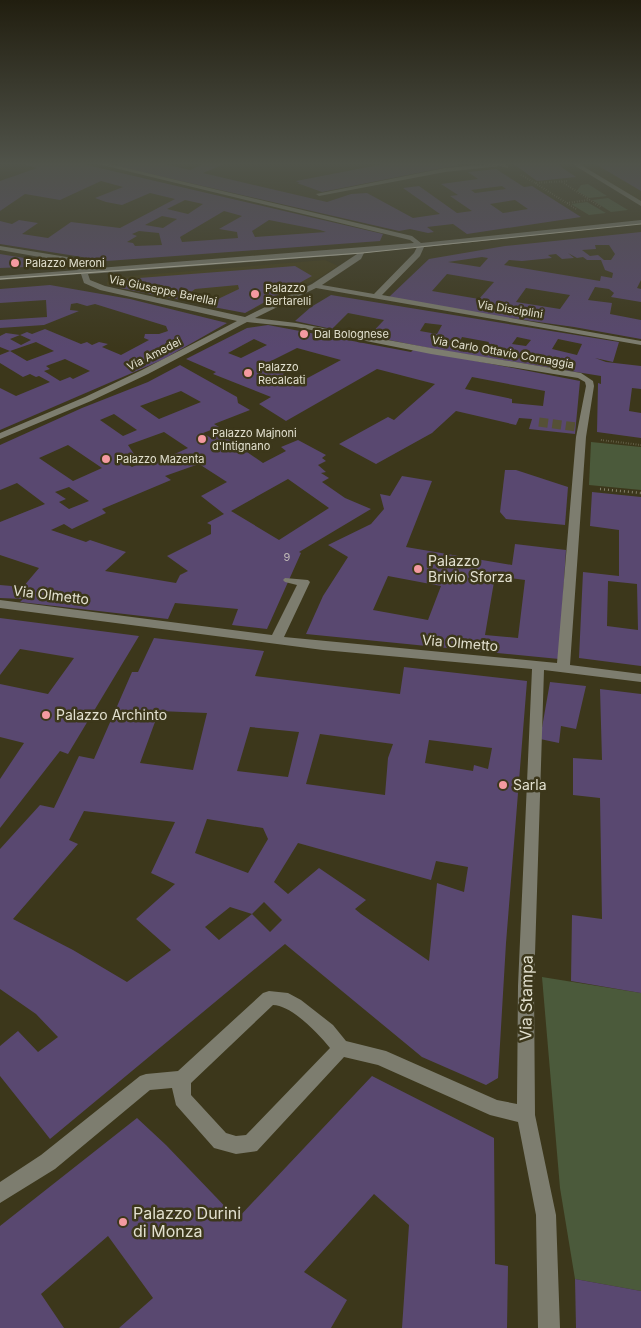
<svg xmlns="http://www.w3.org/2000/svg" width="641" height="1328" viewBox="0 0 641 1328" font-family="Inter,sans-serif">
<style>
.built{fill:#433c18}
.green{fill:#4b5a3b}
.building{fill:#594870;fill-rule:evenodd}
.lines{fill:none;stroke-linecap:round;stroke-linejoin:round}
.minor-tunnel{stroke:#555036;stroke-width:9;stroke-dasharray:9 4.5;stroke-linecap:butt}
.path-far1{stroke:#848069;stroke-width:2;stroke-dasharray:0.5 2;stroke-linecap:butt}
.path{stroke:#848069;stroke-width:2.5;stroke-dasharray:1 3;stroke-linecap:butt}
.minor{fill:#7d7d6f;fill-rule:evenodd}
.tram{stroke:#cbc9b6;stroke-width:1}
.poi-dot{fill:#f49aa0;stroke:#3c371b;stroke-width:2}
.labels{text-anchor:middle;stroke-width:5;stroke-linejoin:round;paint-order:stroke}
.far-poi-label{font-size:11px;fill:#e2e0cf;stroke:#3c371b;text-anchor:start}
.far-street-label{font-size:11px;fill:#e2e0cf;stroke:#3c371b}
.number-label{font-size:11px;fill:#c0bab7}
.poi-label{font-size:14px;fill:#e2e0cf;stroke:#3c371b;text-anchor:start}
.street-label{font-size:14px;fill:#e2e0cf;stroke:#3c371b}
.near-street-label{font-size:16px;fill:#e2e0cf;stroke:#3c371b}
.near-poi-label{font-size:16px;fill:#e2e0cf;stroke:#3c371b;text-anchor:start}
</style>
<rect width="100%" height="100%" fill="#3c371b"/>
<g class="built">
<polygon points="575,162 641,162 641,203"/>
<polygon points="325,260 338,266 319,278 245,313 107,285 107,282 118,277"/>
</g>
<g class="green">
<polygon points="588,184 607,196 589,198 577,191 581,185"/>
<polygon points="608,198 628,210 611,212 592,200"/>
<polygon points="587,202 606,213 589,215 571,204"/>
<polygon points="591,442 641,447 641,490 589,485"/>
<polygon points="542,977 641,993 641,1291 575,1279 560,1188"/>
</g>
<g class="building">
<path d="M16,162H74L383,234L380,241L107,261L0,244V221L12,224L19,220L38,223L22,234L48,238L71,222L120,228L175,199L150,193L122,205L106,202L95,198L123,187L101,181L60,200L25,194L0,211V181L37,168ZM185,200L203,204L188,214L167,209ZM224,211L242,216L219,229L237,232L238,238L182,242L180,237ZM162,216L177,219L163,228L145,225ZM269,220L320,230L326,232L255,237L252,231ZM139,231L159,233L162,245L135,246L133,243L127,242L137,236L132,234Z"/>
<path d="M124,162H168L164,164L190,170L208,162H229L203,173L327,202L351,194L367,193L413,218L440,214L403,188L419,186L457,213L472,211L450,196L458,195L441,184L478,179L468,172L496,169L524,187L532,186L581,217L467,234L453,224L427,227L434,232L428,233L410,229L399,231L116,166ZM502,186L506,189L475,193L471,190ZM515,200L528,209L503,213L490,204Z"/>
<polygon points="394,162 451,162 458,165 322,192 297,183 300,183 296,181"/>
<polygon points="511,162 554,162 576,177 537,181"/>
<polygon points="592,162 637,162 641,165 641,191"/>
<path d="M641,232V280L637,288L641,289V302L611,297L614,293L609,289L595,287L588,300L612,303L610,314L641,320V339L574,327L473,313L388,298L429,259L505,246ZM595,245H609L615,254L611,260H604L598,255L590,256L582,250L596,249ZM568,253L577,258L583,257L587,260H601L605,270L613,273L612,278L601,276L600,281L504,265L509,260L522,261L552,258L548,255L556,254L562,259L574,258ZM482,257L488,258L480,267L448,262ZM447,274L494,282L479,299L432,291ZM526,288L570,295L560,309L516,302Z"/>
<polygon points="0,254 30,259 32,260 25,267 0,268"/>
<polygon points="295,266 312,276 245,313 208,306 218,299 239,289 238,285 195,289 181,300 120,288 126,279"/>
<path d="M50,285L130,299L227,323L162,360L0,430V388L16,396L50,382L39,376L36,377L30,374L23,377L0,363V355L10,351L0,347V336L6,333L20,335L27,332L32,334L45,329L81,344L87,342L92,345L99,342L108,344L102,347L121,355L149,340L144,338L145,334H159L168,331L166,326L95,304L87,306L77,303L71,304L70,310L79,311L44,325L0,328V320L47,317L46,300L0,303V289ZM20,335L31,340L21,345L10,339ZM36,342L54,351L27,361L10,351ZM65,359L90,371L73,379L70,377L60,381L44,371L50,369L46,366Z"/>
<path d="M331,295L619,342L613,362L595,358L606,362L641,366V389L632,388L629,411L641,413V438L597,432L598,383L601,384V376L439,350L369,336L384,320L348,313L332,329L295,321L311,307ZM425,323L442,325L437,334L420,331ZM462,337L489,342L485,349L458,345ZM517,337L531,340L526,346L512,344ZM558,339L582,344L577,355L552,349Z"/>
<path d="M268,325L411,352L414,349L580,381L575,434L529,429L532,419L519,418L516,425L456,411L432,433L376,464L339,444L388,417L394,420L435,384L377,369L286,421L259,404L271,397L213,374L216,372L186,359L247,328ZM254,339L267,345L241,358L228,353ZM297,348L341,360L302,381L263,365ZM472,377L545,391L543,406L512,403V399L465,389Z"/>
<path d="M180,365L237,397L238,403L250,410L214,424L219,427L203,433L211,438L221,434L263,463L286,451L281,447L298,440L326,455L322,458L326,461L318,465L326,472L321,473L329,478L322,482L345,498L371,509L299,552L301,553L267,629L232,625L238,609L175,603L168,619L20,602L23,599L0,598V585L23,587L39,568L0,555V522L45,504L17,483L0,490V445L82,408L148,382ZM181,391L201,402L159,419L140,406ZM114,414L137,430L123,436L100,420ZM164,432L188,448L150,465L145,461L132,467L121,460L134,454L128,445ZM68,445L102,468L73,481L39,458ZM199,464L227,482L201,496L224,514L207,523L211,525V534L167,556L188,571L180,575L176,583L105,571L126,552L90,540L86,542L51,530L64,524L72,529L106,513L102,509L171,480L165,476ZM288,479L329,508L279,540L231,511ZM69,487L89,501L69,509L59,502L66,499L55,492Z"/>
<polygon points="505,470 516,470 568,487 565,525 506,519 500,512"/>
<path d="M402,476L432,481L406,547L512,565L515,544L566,550L559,659L306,634L323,596L348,557L328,545L371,524L384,509L380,494L390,496ZM388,576L441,586L428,620L373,610ZM495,576L525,580L518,638L485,635Z"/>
<path d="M592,492L641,497V666L579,658L583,572L619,576V530L590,526ZM608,581L637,584L638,630L607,626Z"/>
<polygon points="0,618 139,636 68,754 60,751 0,828 0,779 24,743 0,737 0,684 48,694 74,658 20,649 0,675"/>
<path d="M154,638L264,651L255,676L400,694L404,667L527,681L506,943L498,1078L486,1085L422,1057L285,944L50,1139L43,1130L0,1076V1046L18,1031L38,1052L58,1037L36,1014L0,989V849L40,805L54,808L79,756L94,759L132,672H138ZM159,711L207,713L193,770L140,763ZM250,727L299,732L288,777L237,771ZM320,734L393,744L388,758L385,795L306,784ZM429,740L492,748L488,769L474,765L473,771L425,763ZM84,811L175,822L151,873L175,884L136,919L171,950L127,982L73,950L13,919L78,844L69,840ZM207,819L263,828L268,839L248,873L195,853ZM298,843L431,880L436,861L468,867L464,892L437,883L429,961L361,914L355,909L366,900L319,868L288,894L274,882ZM264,902L282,920L270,932L252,914ZM230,907L252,914L219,940L205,927Z"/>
<polygon points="550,682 586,686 576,729 561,726 559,743 540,739"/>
<polygon points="600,689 641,694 641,993 571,981 572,915 602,919 600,798 573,795 573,758 602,760"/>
<polygon points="372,1076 494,1138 495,1264 508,1266 507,1328 402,1328 409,1225 374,1194 304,1272 347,1300 331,1328 119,1328 153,1298 108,1236 41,1294 64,1328 0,1328 0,1226 137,1118 166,1145 237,1219"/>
<polygon points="575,1279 641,1291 641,1328 576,1328"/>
</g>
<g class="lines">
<polyline class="minor-tunnel" points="539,422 576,427"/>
<g class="path-far1">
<polyline points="521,175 535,183"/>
<polyline points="567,181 535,183 576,209"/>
<polyline points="562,182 601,207"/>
<polyline points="567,203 588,200"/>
<polyline points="601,440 641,445"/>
</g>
<polyline class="path" points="600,489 641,493"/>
<g class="minor">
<path d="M90,162H101L412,236L421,243L641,220V224L424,247L420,256L382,295L641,341V345L316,288L255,318L296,323L431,348L581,373L593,381L594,386L586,437L570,665L641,674V682L544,670L534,986L535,1115L556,1215L560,1328H538L536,1215L518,1122L490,1115L378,1065L344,1057L257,1151L236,1154L214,1148L176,1105L172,1088L150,1090L55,1169L0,1203V1182L41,1155L140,1076L146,1074L178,1071L263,993L269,991L288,993L301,1000L333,1025L346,1041L386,1051L497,1100L517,1104L518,986L532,669L323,650L0,608V600L272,635L297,585L285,582L283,580L285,578L308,580L310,582L284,637L557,663L576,437L586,386L585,382L578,378L431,354L296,327L247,322L148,374L91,401L0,439V433L85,397L142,370L237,321L100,290L84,283L81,274L0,280V276L78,270L68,262L0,250V246L73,258L86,269L414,243L410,240ZM417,247L414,253L374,294L322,285L361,259L364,253ZM357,254L312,284L245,317L105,286L90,280L88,274ZM273,1005C291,1005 318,1033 330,1048L246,1135L236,1136L226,1133L191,1095V1083Z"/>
<polygon points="569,162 576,162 641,201 641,206"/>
<polygon points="503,163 508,166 508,168 500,166 445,172 319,196 316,194 445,168"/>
</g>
<polyline class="tram" points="0,279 362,253 641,224"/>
</g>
<linearGradient id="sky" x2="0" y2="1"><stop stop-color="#211e0f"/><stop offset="0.47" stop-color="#50534a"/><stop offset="1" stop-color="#50534a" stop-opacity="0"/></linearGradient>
<rect width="641" height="348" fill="url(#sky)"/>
<g class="poi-dot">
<circle cx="15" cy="263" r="5"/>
<circle cx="255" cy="294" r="5"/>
<circle cx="304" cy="334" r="5"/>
<circle cx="248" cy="373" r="5"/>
<circle cx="202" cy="439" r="5"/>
<circle cx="106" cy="459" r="5"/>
<circle cx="418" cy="569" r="5"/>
<circle cx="46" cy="715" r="5"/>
<circle cx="503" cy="785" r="5"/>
<circle cx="123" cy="1222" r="5"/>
</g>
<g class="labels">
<g class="far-poi-label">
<text x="25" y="267">Palazzo Meroni</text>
<text x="265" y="292">Palazzo<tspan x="265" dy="13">Bertarelli</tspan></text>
<text x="314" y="338">Dal Bolognese</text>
<text x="258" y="371">Palazzo<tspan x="258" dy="13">Recalcati</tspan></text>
<text x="212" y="437">Palazzo Majnoni<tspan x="212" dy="13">d'Intignano</tspan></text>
<text x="116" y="463">Palazzo Mazenta</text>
</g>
<g class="far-street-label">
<text transform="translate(163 290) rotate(12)" y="4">Via Giuseppe Barellai</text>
<text transform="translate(510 309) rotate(9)" y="4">Via Disciplini</text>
<text transform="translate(503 352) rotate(10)" y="4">Via Carlo Ottavio Cornaggia</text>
<text transform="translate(154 354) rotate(-27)" y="4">Via Amedei</text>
</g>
<g class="number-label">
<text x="287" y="561">9</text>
</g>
<g class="poi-label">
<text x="428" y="566">Palazzo<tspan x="428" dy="16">Brivio Sforza</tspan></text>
<text x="56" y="720">Palazzo Archinto</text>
<text x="513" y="790">Sarla</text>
</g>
<g class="street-label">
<text transform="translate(51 595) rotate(7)" y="5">Via Olmetto</text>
<text transform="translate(460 643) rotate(5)" y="5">Via Olmetto</text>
</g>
<g class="near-street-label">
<text transform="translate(526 998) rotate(-89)" y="6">Via Stampa</text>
</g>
<g class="near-poi-label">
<text x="133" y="1219">Palazzo Durini<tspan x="133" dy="18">di Monza</tspan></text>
</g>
</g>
</svg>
